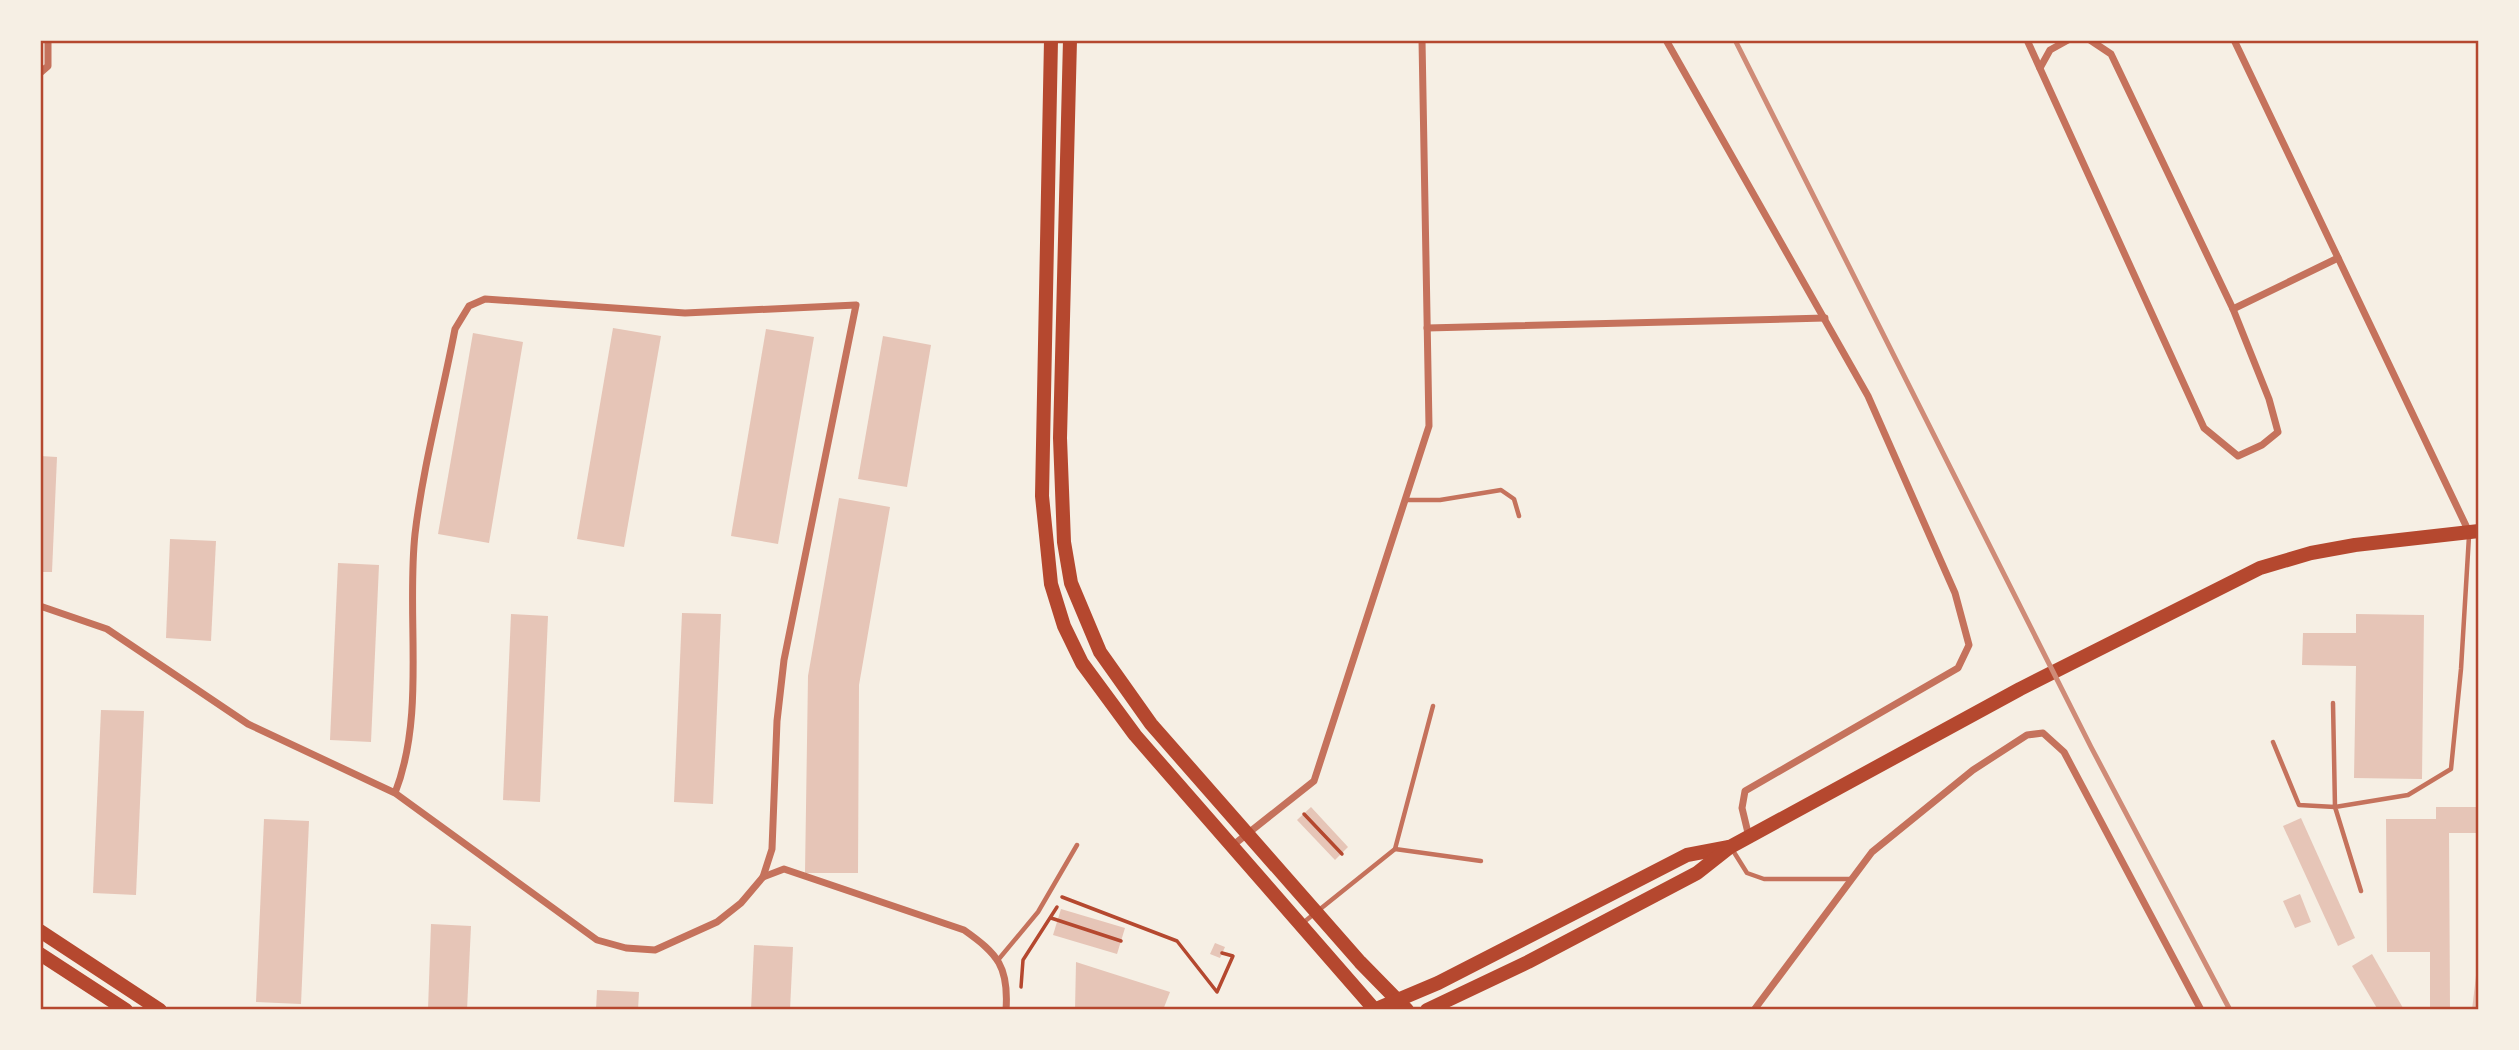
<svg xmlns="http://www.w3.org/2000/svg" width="2519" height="1050" viewBox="0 0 2519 1050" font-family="'Sofia Sans Condensed',sans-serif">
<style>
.building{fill:#e6c5b7}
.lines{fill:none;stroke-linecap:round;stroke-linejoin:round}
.path{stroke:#b5482f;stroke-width:3.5}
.service{stroke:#c5725c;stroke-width:4.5}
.minor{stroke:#c5725c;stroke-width:7}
.secondary{stroke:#b5482f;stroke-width:14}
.rail{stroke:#cf8b77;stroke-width:5}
.neatline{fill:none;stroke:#b5482f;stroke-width:2.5}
</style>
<rect width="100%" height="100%" fill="#f6efe4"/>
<g class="building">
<polygon points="613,328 661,336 624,547 577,539"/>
<polygon points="766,329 814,337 778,544 731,536"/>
<polygon points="473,333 523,342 489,543 438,534"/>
<polygon points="883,336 931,345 907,487 858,479"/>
<polygon points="40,456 57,457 52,572 40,572"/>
<polygon points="839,498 890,507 859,685 858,873 805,873 808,676"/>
<polygon points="170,539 216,541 211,641 166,638"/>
<polygon points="338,563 379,565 371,742 330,740"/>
<polygon points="682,613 721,614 713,804 674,802"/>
<polygon points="511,614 548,616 540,802 503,800"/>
<polygon points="2356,614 2424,615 2422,779 2354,778 2356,666 2302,665 2303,633 2356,633"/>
<polygon points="101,710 144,711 136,895 93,893"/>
<polygon points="1311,807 1348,847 1335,860 1297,820"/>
<polygon points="2436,807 2479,807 2479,833 2449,833 2450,1010 2430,1010 2430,952 2387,952 2386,819 2436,819"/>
<polygon points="2301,818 2355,938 2338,946 2283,826"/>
<polygon points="264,819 309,821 301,1004 256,1002"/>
<polygon points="2300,894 2311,922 2295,928 2283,901"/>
<polygon points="1061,909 1125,928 1117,954 1053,935"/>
<polygon points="431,924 471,926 467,1010 428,1010"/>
<polygon points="1215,943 1225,947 1220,958 1210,954"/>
<polygon points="754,945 793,947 790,1010 751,1010"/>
<polygon points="2372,954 2403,1008 2400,1010 2378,1010 2352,966"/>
<polygon points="1076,962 1170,992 1163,1010 1075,1010"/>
<polygon points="2477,967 2479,1010 2472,1010"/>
<polygon points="597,990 639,992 638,1010 596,1010"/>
</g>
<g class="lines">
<g class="path">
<polyline points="1304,814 1342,854"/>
<polyline points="1062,897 1177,941 1217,992 1233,956 1222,953"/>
<polyline points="1051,918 1121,941"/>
<polyline points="1021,987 1023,960 1057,907"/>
</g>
<g class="service">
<polyline points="1405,500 1440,500 1501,490 1514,499 1519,516"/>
<polyline points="2273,742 2299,805 2335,807 2333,703"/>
<polyline points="1395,849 1481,861"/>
<polyline points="1732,849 1747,873 1764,879 1852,879"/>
<polyline points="2361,891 2335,807 2408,795 2451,769 2461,669 2469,536"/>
<polyline points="1304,922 1395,849 1433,706"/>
<polyline points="998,960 1038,912 1077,845"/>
</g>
<g class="minor">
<polyline points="1666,40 1868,396 1955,593 1969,645 1958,668 1745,791 1742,808 1749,837"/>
<polyline points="2027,40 2204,428 2238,456 2262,445 2278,432 2269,399 2233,309 2111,54 2090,40"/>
<polyline points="2234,40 2469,532"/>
<polyline points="2040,68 2050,50 2068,40"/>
<polyline points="40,73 48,66 48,40"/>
<polyline points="2233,309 2338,258"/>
<polyline points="1427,328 1825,318"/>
<path d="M40,606L107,629L248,724L395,793L597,940L626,948L655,950L717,922L741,903L763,877L772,849L777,721L784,660L856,305L685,313L485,299L469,306L455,329C442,397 423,466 415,534C406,617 426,714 395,793"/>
<polyline points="1232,846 1314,781 1429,426 1422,40"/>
<path d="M763,877L784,869L964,930C998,954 1009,967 1006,1010"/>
<polyline points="1754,1010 1872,852 1973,770 2027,735 2043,733 2064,752 2201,1010"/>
</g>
<g class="secondary">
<polyline points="1051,40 1042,496 1051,584 1064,626 1082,663 1135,735 1375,1010"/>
<polyline points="1070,40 1060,438 1064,542 1071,583 1100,652 1151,724 1360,962 1407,1010"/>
<polyline points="40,931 160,1010"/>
<polyline points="40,954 126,1010"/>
<polyline points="1374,1010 1438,983 1687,855 1729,847"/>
<polyline points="1427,1010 1528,962 1697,873 1730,847 2020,689 2260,568 2311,553 2355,545 2479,531"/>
</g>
<polyline class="rail" points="1735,40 2091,747 2230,1010"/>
</g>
<rect width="2519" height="1050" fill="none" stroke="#f6efe4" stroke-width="84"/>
<rect x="42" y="42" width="2435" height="966" class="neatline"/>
</svg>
